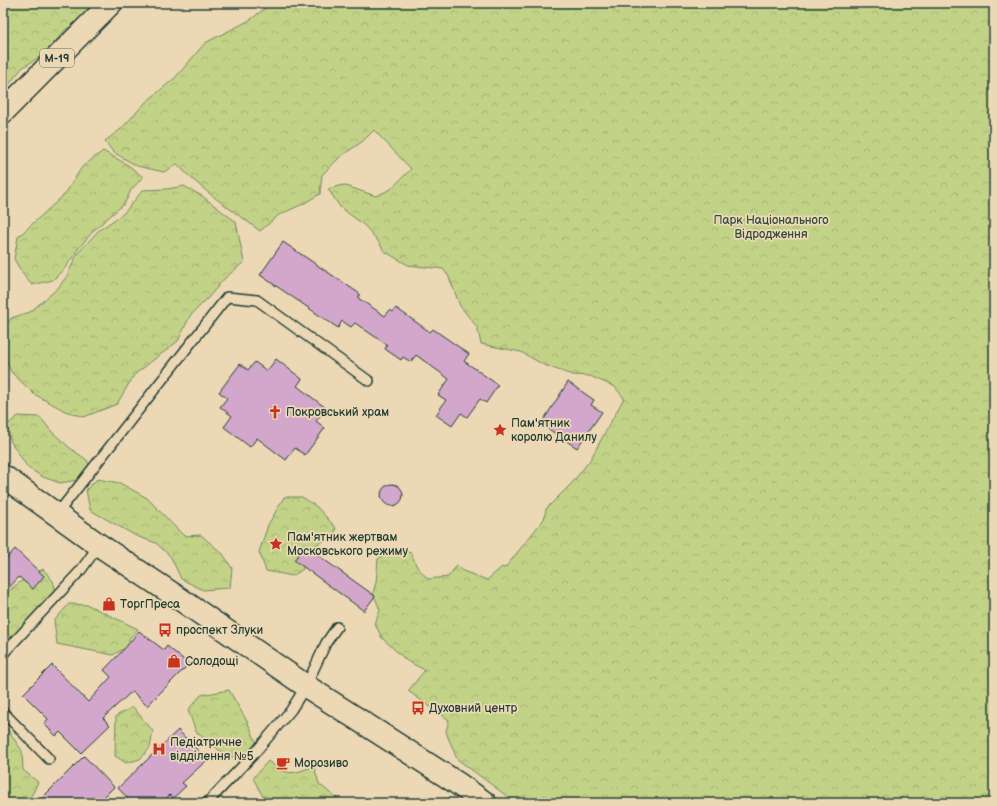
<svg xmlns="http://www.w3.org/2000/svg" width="997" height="806" viewBox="0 0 997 806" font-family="'Balsamiq Sans',sans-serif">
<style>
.forest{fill:url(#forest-crowns);stroke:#70885e}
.building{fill:#d2a7cb;stroke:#1f3d34}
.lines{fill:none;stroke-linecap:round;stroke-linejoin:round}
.service-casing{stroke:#1f3d34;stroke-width:12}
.secondary-casing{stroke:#1f3d34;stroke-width:25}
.trunk-casing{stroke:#1f3d34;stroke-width:25}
.service{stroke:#edd8b6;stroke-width:9}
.secondary{stroke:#edd8b6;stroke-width:22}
.trunk{stroke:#edd8b6;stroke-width:22}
.labels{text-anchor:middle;stroke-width:3.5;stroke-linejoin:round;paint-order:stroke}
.shield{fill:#edd8b6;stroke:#5d6c5b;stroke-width:1}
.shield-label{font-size:11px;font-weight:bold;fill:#1f3d34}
.park-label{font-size:12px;fill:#2f4c3c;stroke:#edd8b6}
.poi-label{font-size:12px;fill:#1f3d34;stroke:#edd8b6;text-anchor:start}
</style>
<defs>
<pattern id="forest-crowns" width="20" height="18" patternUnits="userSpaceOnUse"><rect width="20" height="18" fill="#c2d287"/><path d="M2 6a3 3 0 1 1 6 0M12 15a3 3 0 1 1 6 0" fill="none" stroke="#a6b575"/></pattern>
</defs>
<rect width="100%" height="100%" fill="#edd8b6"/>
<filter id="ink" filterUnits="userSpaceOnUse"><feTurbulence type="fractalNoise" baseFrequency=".025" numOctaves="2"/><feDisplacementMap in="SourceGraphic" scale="8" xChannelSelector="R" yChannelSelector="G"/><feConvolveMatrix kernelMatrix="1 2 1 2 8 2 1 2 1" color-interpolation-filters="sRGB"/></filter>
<g filter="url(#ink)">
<g class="forest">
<polygon points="3,3 107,3 102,13 66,29 47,52 22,68 3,92"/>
<path d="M272,3H994V803H516L457,759L446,732L449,720L408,691L425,670L407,661L382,638L375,624L380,610L373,593L376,582L378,559L395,548L411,553L417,567L428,579L448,577L457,565L463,571L487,580L502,567L505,568L544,519L546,509L572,483L590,460L624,398L615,387L590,376L572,375L544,365L521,352L481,344L477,327L460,306L449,277L443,269L408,265L384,251L378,241L365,226L340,207L328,189L343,185L376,196L391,189L411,169L374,130L363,141L340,157L322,175L320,194L303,204L279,215L260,231C231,209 201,190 177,164L164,172L137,166L113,152L105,141L121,129L145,103L176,77L205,43L250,20Z"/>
<polygon points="103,151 128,165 143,177 131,190 125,203 94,230 78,249 66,267 53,280 32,285 24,276 14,259 18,237 65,194 82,167"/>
<polygon points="184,186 202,196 236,222 244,262 225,278 207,299 190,316 178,341 134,375 117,404 84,417 65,411 34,394 11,372 3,351 3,331 11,318 30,312 58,288 67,276 77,254 98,231 124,213 143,190 167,189"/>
<polygon points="18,416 40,417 52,432 70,448 87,460 91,470 78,480 60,483 43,477 28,468 11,442 7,425"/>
<polygon points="97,479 120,483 147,498 184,536 201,535 223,554 232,568 230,588 203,590 181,579 171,557 156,543 136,536 90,510 86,490"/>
<polygon points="284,497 302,497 317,507 336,528 334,536 317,544 304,553 303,569 293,576 266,571 259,552 268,525"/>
<polygon points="43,569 53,581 58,599 3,655 3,596 17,584"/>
<polygon points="69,604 88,605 138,629 128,640 164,668 148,670 123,649 113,655 57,644 54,621"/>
<polygon points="229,690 248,723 257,744 249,755 232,757 219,750 196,732 188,710 201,695"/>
<polygon points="133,707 153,731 150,748 140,759 126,763 115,756 116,716"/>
<polygon points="3,722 22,751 23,770 38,782 32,795 23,803 3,803"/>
<path d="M268,761C289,776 290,775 314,766L319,784L340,801L354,803H272L262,795L253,778Z"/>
</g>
<g class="building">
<polygon points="283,242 360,294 358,298 385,316 390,310 393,312 396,308 430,332 433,329 469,354 464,361 498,385 486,403 480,399 467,417 461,413 452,426 436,415 446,400 438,395 449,379 416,355 411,362 403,357 401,360 385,349 387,345 355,323 351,327 342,321 338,328 260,275"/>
<polygon points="276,359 302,379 297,386 326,408 316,421 325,428 305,455 295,448 286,460 257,438 250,447 224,427 232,416 220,407 227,398 219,392 240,364 248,370 255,362 267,371"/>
<polygon points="568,382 594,400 591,405 602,412 577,448 541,424"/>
<circle cx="392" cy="495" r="11"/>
<polygon points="305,546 375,596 364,611 294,560"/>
<polygon points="15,549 44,576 33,589 19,577 3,594 3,562"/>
<polygon points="139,631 164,650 167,646 189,664 147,706 133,692 129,694 103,718 110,725 81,753 60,732 56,736 44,724 48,719 23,694 52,665 88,702 111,677 104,670 125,648"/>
<polygon points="178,730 207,760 182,783 186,786 173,798 170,795 161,803 132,803 118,788"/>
<polygon points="84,756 114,787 98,803 37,803"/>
</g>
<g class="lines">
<g class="service-casing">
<g id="service">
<polyline points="57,514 227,297 257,300 369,381"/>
<polyline points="3,654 81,570 99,545"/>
<polyline points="3,712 49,759"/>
<polyline points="207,803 253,755 291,710 306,686 326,643 337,627"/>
</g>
</g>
<g class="secondary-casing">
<polyline id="secondary" points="3,476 99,545 180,599 306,686 457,783 485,803"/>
</g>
<g class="trunk-casing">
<polyline id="trunk" points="3,112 111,3"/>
</g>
<use href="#service" class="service"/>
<use href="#secondary" class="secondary"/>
<use href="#trunk" class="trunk"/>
</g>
</g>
<defs>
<g id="church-bare" transform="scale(1.08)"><path d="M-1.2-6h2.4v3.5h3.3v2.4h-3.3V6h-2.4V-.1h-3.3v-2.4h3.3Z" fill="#c8321e" stroke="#edd8b6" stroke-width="2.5" paint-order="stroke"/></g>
<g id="sight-bare" transform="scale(1.08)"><path d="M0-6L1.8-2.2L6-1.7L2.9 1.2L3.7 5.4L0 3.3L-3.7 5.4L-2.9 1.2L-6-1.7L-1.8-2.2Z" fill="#c8321e" stroke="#edd8b6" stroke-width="2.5" paint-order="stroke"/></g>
<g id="shop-bare" transform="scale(1.08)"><path d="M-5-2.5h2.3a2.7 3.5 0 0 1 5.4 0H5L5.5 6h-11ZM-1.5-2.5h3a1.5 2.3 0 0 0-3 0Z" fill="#c8321e" stroke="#edd8b6" stroke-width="2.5" paint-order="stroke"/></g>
<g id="bus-bare" transform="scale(1.08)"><path d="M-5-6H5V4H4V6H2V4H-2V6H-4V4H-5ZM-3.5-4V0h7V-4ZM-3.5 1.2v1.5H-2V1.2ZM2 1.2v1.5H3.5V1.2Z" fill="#c8321e" stroke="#edd8b6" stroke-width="2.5" paint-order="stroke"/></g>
<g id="hospital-bare" transform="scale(1.08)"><path d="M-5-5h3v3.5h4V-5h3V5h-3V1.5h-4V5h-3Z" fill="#c8321e" stroke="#edd8b6" stroke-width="2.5" paint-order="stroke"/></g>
<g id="cafe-bare" transform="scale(1.08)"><path d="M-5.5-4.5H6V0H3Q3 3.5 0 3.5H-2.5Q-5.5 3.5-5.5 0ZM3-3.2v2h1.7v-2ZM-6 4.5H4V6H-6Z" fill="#c8321e" stroke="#edd8b6" stroke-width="2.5" paint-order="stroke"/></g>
</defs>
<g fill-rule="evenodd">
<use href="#church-bare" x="275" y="412"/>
<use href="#sight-bare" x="500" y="430"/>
<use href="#sight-bare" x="276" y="544"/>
<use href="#shop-bare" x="109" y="604"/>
<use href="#bus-bare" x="165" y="630"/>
<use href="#shop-bare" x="174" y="661"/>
<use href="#bus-bare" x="418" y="708"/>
<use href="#hospital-bare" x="159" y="749"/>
<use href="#cafe-bare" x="283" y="763"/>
</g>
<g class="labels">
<rect class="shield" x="40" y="49" width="34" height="18" rx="3"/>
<g class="shield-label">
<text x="57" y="62">М-19</text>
</g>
<g class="park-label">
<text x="771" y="224">Парк Національного<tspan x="771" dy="14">Відродження</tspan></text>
</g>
<g class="poi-label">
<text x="286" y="416">Покровський храм</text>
<text x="511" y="427">Пам'ятник<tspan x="511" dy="14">королю Данилу</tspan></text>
<text x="287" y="541">Пам'ятник жертвам<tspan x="287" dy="14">Московського режиму</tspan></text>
<text x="120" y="608">ТоргПреса</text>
<text x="176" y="634">проспект Злуки</text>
<text x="185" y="665">Солодощі</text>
<text x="429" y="712">Духовний центр</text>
<text x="170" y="746">Педіатричне<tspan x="170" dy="14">відділення №5</tspan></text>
<text x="294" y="767">Морозиво</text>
</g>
</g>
<rect width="997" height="806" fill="none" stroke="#edd8b6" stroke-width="16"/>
<rect x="8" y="8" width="981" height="790" fill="none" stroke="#1f3d34" stroke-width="1.5" filter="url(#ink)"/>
</svg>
